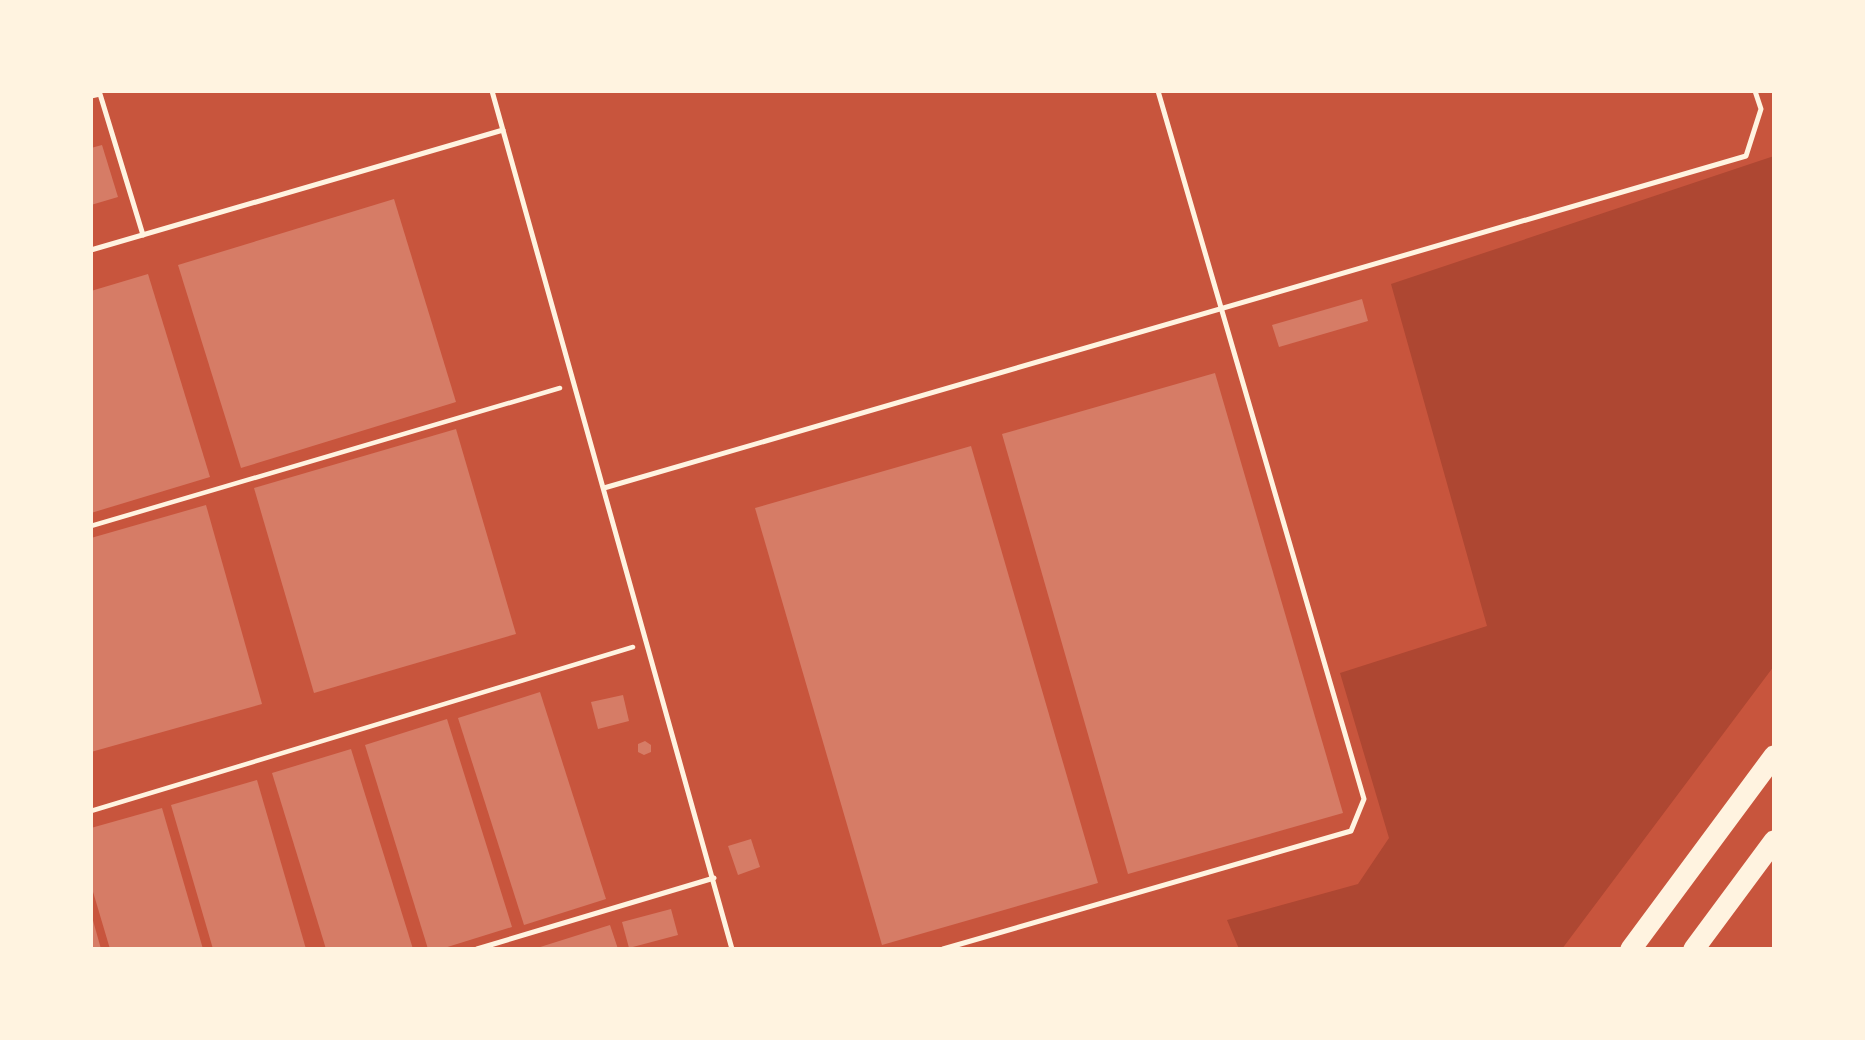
<svg xmlns="http://www.w3.org/2000/svg" width="1865" height="1040" viewBox="0 0 1865 1040" font-family="Spectral,serif">
<style>
.green{fill:#ae4732}
.building{fill:#d67c66}
.lines{fill:none;stroke-linecap:round;stroke-linejoin:round}
.path{stroke:#fff3e0;stroke-width:4.5}
.service{stroke:#fff3e0;stroke-width:5}
.motorway{stroke:#fff3e0;stroke-width:21}
</style>
<rect width="100%" height="100%" fill="#c8553d"/>
<polygon class="green" points="1774,156 1774,666 1562,949 1239,949 1227,920 1358,884 1389,838 1340,673 1487,626 1391,284"/>
<g class="building">
<polygon points="102,145 118,197 91,205 91,148"/>
<polygon points="394,199 456,402 241,468 178,265"/>
<polygon points="148,274 210,477 91,513 91,291"/>
<polygon points="1362,299 1368,321 1279,347 1272,325"/>
<polygon points="1215,373 1343,813 1128,874 1002,434"/>
<polygon points="456,429 516,634 314,693 254,488"/>
<polygon points="971,446 1098,883 882,945 755,508"/>
<polygon points="206,505 262,704 91,752 91,538"/>
<polygon points="540,692 606,899 524,925 458,718"/>
<polygon points="623,695 629,721 598,729 591,702"/>
<polygon points="447,719 512,927 441,949 428,949 365,745"/>
<polygon points="645,741 651,745 651,752 644,755 638,752 638,744"/>
<polygon points="351,749 413,949 326,949 272,773"/>
<polygon points="257,780 306,949 213,949 171,805"/>
<polygon points="162,808 203,949 110,949 91,885 91,828"/>
<polygon points="751,839 760,867 738,875 728,846"/>
<polygon points="671,909 678,935 629,948 622,922"/>
<polygon points="92,917 101,949 91,949"/>
<polygon points="610,925 618,949 537,949 537,948"/>
</g>
<g class="lines">
<g class="path">
<polyline points="91,526 560,388"/>
<polyline points="91,811 633,647"/>
</g>
<g class="service">
<polyline points="492,91 732,949"/>
<polyline points="91,96 100,94 143,235"/>
<polyline points="91,250 503,130"/>
<polyline points="604,488 1746,156 1761,109 1755,91"/>
<polyline points="477,949 714,878"/>
<polyline points="943,949 1351,831 1364,799 1158,91"/>
</g>
<g class="motorway">
<polyline points="1631,949 1774,756"/>
<polyline points="1694,949 1774,841"/>
</g>
</g>
<rect width="1865" height="1040" fill="none" stroke="#fff3e0" stroke-width="186"/>
</svg>
